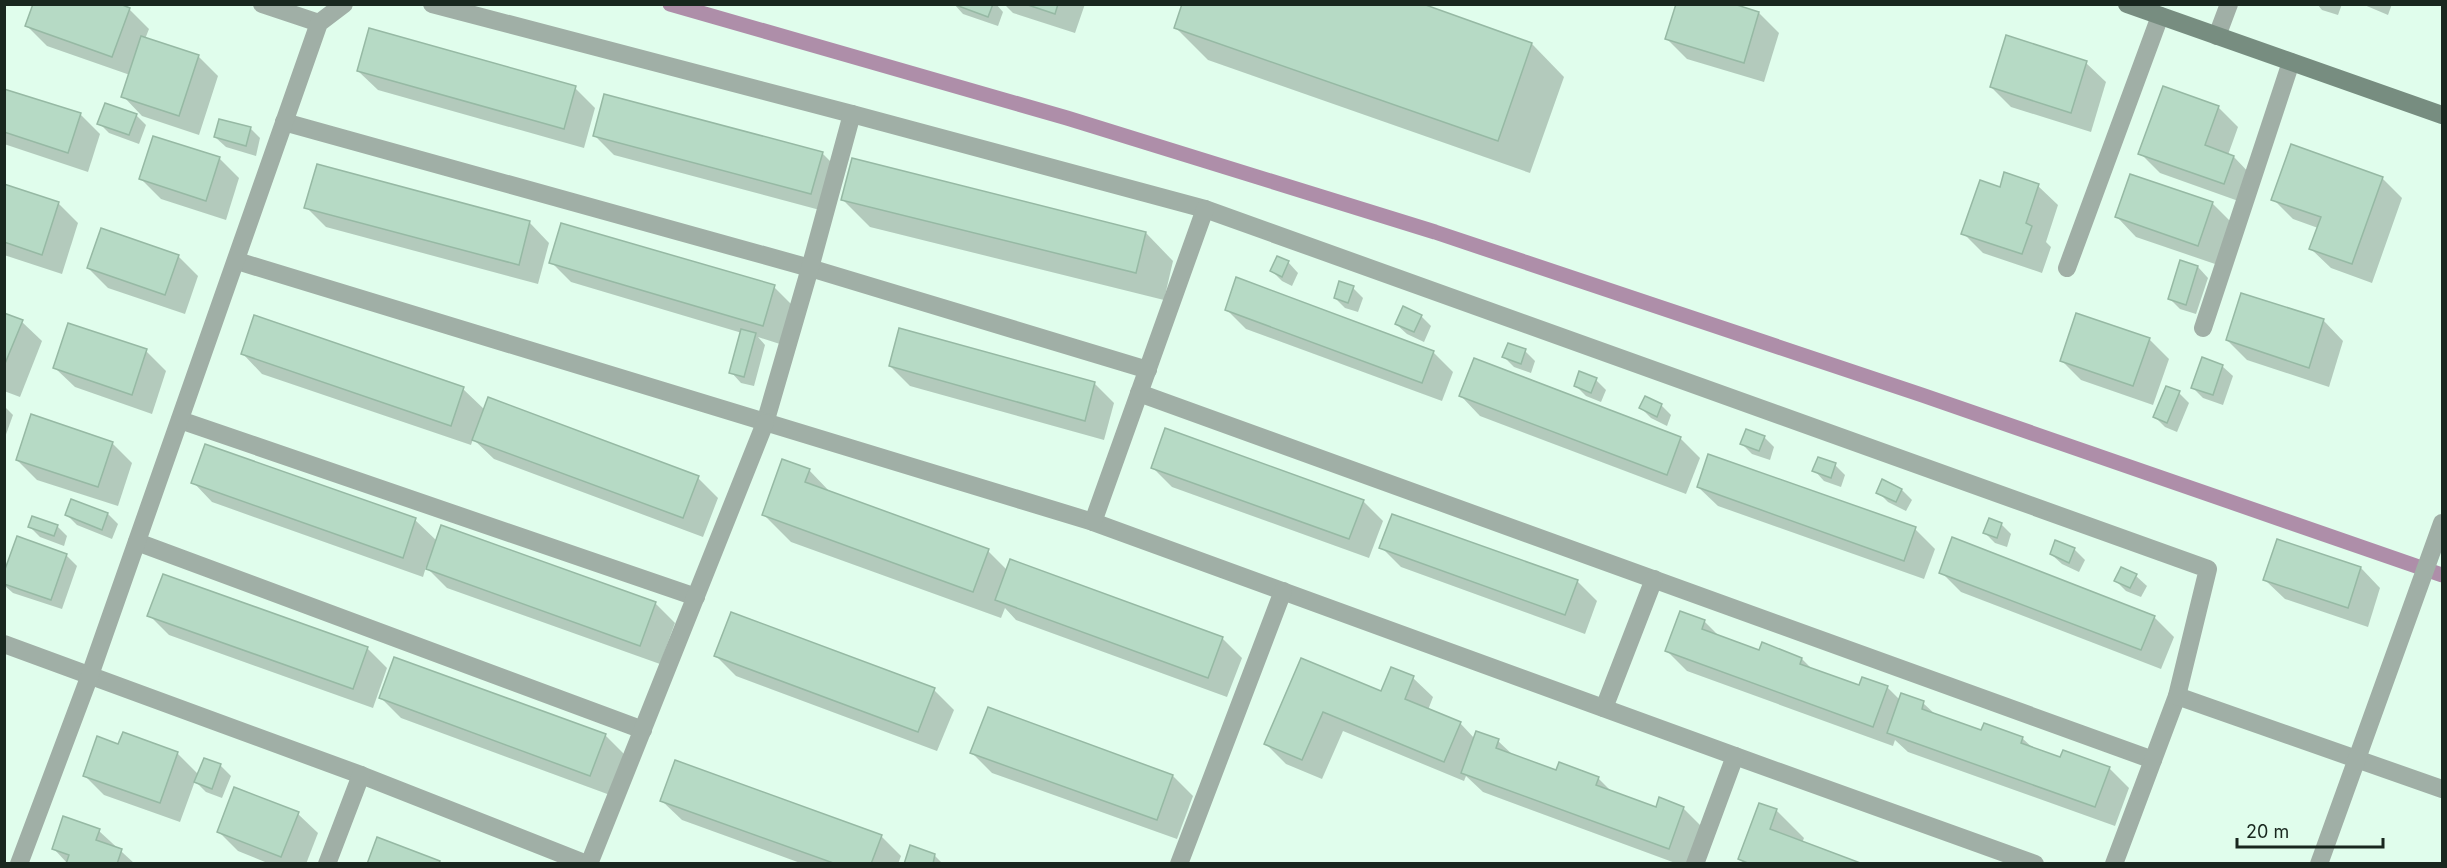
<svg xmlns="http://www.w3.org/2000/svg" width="2447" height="868" viewBox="0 0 2447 868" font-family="Inter,sans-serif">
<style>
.shadow{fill:#0003}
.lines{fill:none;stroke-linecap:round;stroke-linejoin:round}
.stream{stroke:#ae8ea9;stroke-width:15}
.building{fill:#b6dac5;stroke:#96b9a4;stroke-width:1.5}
.lane{stroke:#a0afa6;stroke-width:18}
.street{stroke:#a0afa6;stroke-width:18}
.secondary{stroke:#778d80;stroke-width:18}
</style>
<rect width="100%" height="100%" fill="#e0fdec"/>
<g class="shadow">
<polygon points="954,4 996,4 1003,12 998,26 963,14"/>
<polygon points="1004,4 1085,4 1075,33 1013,13"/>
<polygon points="1728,4 1759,13 1779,33 1764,82 1687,59 1667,39"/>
<polygon points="2317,4 2342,4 2338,15 2322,10"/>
<polygon points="2362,4 2392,4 2388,15"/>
<polygon points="129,9 149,29 145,39 198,56 218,76 199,135 142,116 123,96 130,75 47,46 27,26"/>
<polygon points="1176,28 1532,44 1564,77 1530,173 1208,60"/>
<polygon points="2086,63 2106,82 2091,132 2011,107 1991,87"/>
<polygon points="358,71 575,88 595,108 584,148 378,90"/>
<polygon points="4,90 80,114 100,134 88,172 4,144"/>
<polygon points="2218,107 2238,127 2228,155 2234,157 2253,177 2244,203 2160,173 2140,153"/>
<polygon points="136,115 146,125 139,144 109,133 99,123"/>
<polygon points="250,128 260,138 256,156 226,147 215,137"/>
<polygon points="594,135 822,153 842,173 831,213 614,155"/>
<polygon points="219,158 239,178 226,220 161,199 141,179"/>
<polygon points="318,166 530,223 549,243 538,284 326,227 306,207"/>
<polygon points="2382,178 2402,198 2372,283 2331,268 2311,249 2318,228 2293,219 2273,199"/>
<polygon points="4,186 58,203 78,223 62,274 4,255"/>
<polygon points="2038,186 2058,205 2046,242 2051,247 2042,273 1983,253 1963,233 2001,189"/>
<polygon points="843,200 1146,233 1173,261 1164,300 870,227"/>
<polygon points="2212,203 2232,223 2218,265 2136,237 2117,217"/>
<polygon points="178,256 198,276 185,314 108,288 88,268"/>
<polygon points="551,262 774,287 794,307 783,345 758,337 765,345 754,386 741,383 731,372 742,333 571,282"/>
<polygon points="1288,262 1298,273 1292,286 1282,281 1272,271"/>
<polygon points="2181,262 2198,267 2208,278 2196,314 2180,309 2170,299"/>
<polygon points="1353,288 1363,298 1358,312 1345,308 1335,298"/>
<polygon points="2242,295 2324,321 2343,341 2329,387 2247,360 2227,340"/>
<polygon points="1226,309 1433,352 1453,372 1442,401 1246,329"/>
<polygon points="4,315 22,322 42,341 20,397 4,391"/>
<polygon points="1421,316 1431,326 1424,342 1407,334 1396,324"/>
<polygon points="69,325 146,351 166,371 152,414 75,387 55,368"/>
<polygon points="2149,339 2169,359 2153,405 2081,380 2061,360"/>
<polygon points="1525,351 1535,361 1531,373 1514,367 1504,357"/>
<polygon points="243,354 463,389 485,410 698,478 718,498 703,537 494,459 473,439 471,445 262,374"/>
<polygon points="890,366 1094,383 1114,403 1104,440 910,386"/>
<polygon points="2222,366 2233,376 2223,405 2203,398 2193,388"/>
<polygon points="1596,380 1606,390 1601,402 1586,396 1575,385"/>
<polygon points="2179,393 2189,403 2177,432 2165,427 2155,417"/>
<polygon points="1461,396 1680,438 1700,458 1686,494 1480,416"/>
<polygon points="1661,405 1671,415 1667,426 1651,418 1641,408"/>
<polygon points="4,406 13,415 4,440"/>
<polygon points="1764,437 1774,447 1770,460 1752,454 1742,444"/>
<polygon points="112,443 132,463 118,506 37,480 17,460"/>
<polygon points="1835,465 1845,475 1841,487 1824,481 1814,470"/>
<polygon points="1152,467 1363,501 1383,521 1369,558 1172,487"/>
<polygon points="809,470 832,494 988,551 1007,570 1222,638 1242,658 1227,697 1016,620 1005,608 1001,618 791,542 764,515"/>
<polygon points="193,482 415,520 437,541 655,603 675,623 660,664 447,588 426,567 423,577 212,502"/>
<polygon points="1698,487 1915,529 1935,549 1924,579 1718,506"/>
<polygon points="1902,490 1912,500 1906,511 1888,502 1878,492"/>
<polygon points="72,501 108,514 118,524 112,539 77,525 67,515"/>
<polygon points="2001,524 2011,534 2007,547 1995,543 1985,533"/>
<polygon points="57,526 67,536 64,546 40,537 30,527"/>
<polygon points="2278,541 2361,568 2380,588 2368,627 2285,599 2265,580"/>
<polygon points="2056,542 2075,550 2085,560 2079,572 2062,564 2051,554"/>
<polygon points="1381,547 1577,581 1597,601 1585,634 1401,567"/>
<polygon points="66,555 77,566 62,609 13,593 4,585 4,577"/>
<polygon points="2122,569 2136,576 2147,586 2141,597 2126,591 2116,581"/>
<polygon points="1941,572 2154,617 2174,637 2161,669 1961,592"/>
<polygon points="1681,613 1705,622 1721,638 1760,652 1802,659 1813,670 1860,687 1887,687 1900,700 1923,703 1936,715 1982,732 2022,738 2034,749 2061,759 2109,768 2129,788 2115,826 1908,752 1895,740 1893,746 1687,671 1667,651"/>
<polygon points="149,615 367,648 387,668 373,708 169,635"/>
<polygon points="716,656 934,690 954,710 937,751 736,676"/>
<polygon points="1301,660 1381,693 1413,678 1433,697 1428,710 1460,723 1475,739 1498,741 1514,756 1557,772 1598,778 1612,792 1657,808 1683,808 1703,828 1690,864 1678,864 1483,792 1466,776 1464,781 1343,731 1322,779 1286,764 1266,744"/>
<polygon points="381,698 605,735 625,755 610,795 401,718"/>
<polygon points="988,709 1173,776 1193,796 1177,839 992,773 972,753"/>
<polygon points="124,734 178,754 199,775 205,760 221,766 231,776 222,798 206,792 195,781 180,822 104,795 84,775 119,746"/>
<polygon points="662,801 881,836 901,856 898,864 803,864 682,820"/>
<polygon points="1776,810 1804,838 1802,843 1859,864 1745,864 1740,859"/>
<polygon points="298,814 318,833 306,864 270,864 238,851 218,831"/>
<polygon points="99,831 135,864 68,864 54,849"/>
<polygon points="934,855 943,864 905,864"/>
</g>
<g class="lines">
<polyline class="stream" points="670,4 1067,118 1435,232 1922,395 2442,575"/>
</g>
<g class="building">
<polygon points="33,4 120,4 130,8 112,57 25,26"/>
<polygon points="953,4 993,4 988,17"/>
<polygon points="1025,4 1058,4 1055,14"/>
<polygon points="1182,4 1423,4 1532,43 1498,141 1174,28"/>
<polygon points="1676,4 1734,4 1759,12 1744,63 1665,39"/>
<polygon points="369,28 576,86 564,129 357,71"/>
<polygon points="2006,35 2087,61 2071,113 1990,87"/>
<polygon points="141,36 199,55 179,116 121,97"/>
<polygon points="2163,86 2219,106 2205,145 2234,156 2224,184 2138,154"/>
<polygon points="4,89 81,113 68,153 4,132"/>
<polygon points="604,94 823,152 811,194 593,136"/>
<polygon points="105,103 137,114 129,135 97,124"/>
<polygon points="219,119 251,127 246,146 214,137"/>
<polygon points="153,136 220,157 206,201 139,179"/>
<polygon points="2291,144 2383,177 2352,264 2309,249 2321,217 2271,200"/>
<polygon points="852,158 1146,232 1136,273 841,200"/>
<polygon points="317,164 530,221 519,265 304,208"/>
<polygon points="2004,172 2039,184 2026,223 2032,226 2022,254 1961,234 1980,180 2000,187"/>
<polygon points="2130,174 2213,202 2198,246 2115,217"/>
<polygon points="4,184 59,202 42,255 4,242"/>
<polygon points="561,223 775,285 763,326 549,263"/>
<polygon points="101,228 179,255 165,295 87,268"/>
<polygon points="1277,256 1289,261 1282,277 1270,271"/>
<polygon points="2180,260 2198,266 2186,305 2168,299"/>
<polygon points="1236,277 1434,351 1422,383 1225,310"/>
<polygon points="1339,281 1354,286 1348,303 1334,298"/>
<polygon points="2241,293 2324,319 2309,368 2226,340"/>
<polygon points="1403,306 1422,315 1414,332 1395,324"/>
<polygon points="4,313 23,320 4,366"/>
<polygon points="2076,313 2150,338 2133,386 2060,361"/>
<polygon points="254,315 464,387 451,426 241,354"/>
<polygon points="68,323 147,349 132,395 53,368"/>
<polygon points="899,328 1095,382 1085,421 889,366"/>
<polygon points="741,329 756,333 744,377 729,373"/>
<polygon points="1508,343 1526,349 1521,364 1502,357"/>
<polygon points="2202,357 2223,365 2213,395 2191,388"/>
<polygon points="1474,358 1681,437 1667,475 1459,396"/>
<polygon points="1579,371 1597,378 1591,393 1574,386"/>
<polygon points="2166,386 2180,391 2167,423 2153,417"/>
<polygon points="1645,396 1662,404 1657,417 1639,408"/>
<polygon points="488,397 699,476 683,518 472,440"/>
<polygon points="31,414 113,442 98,487 16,460"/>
<polygon points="1165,428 1364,500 1349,539 1151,468"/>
<polygon points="1746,429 1765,436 1759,451 1740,444"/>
<polygon points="205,444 416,518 403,558 191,483"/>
<polygon points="1708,454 1916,527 1904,561 1697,487"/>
<polygon points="1818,457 1836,463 1831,478 1812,471"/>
<polygon points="782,459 810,469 805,482 989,549 973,592 762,515"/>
<polygon points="1882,479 1902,489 1896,502 1876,493"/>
<polygon points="71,499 108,513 102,530 65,515"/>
<polygon points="1392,514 1578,580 1565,615 1379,548"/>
<polygon points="32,516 58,525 54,536 28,527"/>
<polygon points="1989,518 2002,523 1997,538 1983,533"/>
<polygon points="441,525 656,602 640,646 426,569"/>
<polygon points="17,536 67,554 51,600 4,584 4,572"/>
<polygon points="1952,537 2155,616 2141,650 1939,573"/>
<polygon points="2277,539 2361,567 2348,608 2263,580"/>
<polygon points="2055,540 2075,548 2069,563 2050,554"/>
<polygon points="1010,559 1223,637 1208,678 995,600"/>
<polygon points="2121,567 2137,574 2130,588 2114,581"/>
<polygon points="163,574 368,647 353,689 147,616"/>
<polygon points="1680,611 1705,620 1702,629 1759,650 1762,642 1802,658 1800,664 1859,685 1862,677 1888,686 1873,727 1665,651"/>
<polygon points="731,612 935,688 918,732 714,656"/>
<polygon points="394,657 606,734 590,776 379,698"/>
<polygon points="1301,658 1381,691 1391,667 1414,676 1405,699 1461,722 1444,762 1323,712 1302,760 1264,744"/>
<polygon points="1901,693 1924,701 1922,709 1981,730 1984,723 2023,737 2021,743 2060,757 2063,750 2110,767 2095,807 1887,733"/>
<polygon points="988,707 1173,775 1157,820 970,753"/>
<polygon points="1476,731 1499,739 1496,748 1556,770 1559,762 1599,777 1596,785 1656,807 1659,797 1684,807 1669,849 1461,773"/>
<polygon points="123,732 178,752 160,803 83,776 97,736 118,744"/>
<polygon points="204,758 221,764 212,789 194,782"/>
<polygon points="675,760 882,835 871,864 836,864 660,801"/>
<polygon points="234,787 299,812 281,857 217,832"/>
<polygon points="1759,803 1777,809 1770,829 1863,864 1750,864 1738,859"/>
<polygon points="63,816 100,829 96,840 122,849 117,864 66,864 69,855 52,849"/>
<polygon points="377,837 440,861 439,864 367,864"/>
<polygon points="910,845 935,854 933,864 904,864"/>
</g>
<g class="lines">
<g class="lane">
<polyline points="284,122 810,268 1148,370"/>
<polyline points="2067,268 2160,16"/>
<polyline points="2203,328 2291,62"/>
<polyline points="1139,393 2153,760"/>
<polyline points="180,420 696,597"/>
<polyline points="765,423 810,268 852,114"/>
<polyline points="137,542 643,730"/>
<polyline points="1604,708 1654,579"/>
</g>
<g class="street">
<polyline points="262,4 319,23"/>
<polyline points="432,4 852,114 1205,209 2208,569 2177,696 2114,864"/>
<polyline points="2217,36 2229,4"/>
<polyline points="237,261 1093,522 1735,756 2035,864"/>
<polyline points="1093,522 1205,209"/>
<polyline points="4,644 361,775 587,864"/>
<polyline points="2177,696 2442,789"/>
<polyline points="19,864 90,675 319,23 344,4"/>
<polyline points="327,864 361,775"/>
<polyline points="589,864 765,423"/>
<polyline points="1179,864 1283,591"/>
<polyline points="1695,864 1735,756"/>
<polyline points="2319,864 2442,523"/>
</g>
<polyline class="secondary" points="2127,4 2442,115"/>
</g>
<rect width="2447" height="868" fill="none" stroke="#19271f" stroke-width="12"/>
<path d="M2237 838v9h146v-9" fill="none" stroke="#19271f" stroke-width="3"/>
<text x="2246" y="838" font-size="18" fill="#19271f" stroke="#e0fdec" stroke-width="4.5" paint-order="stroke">20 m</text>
</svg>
